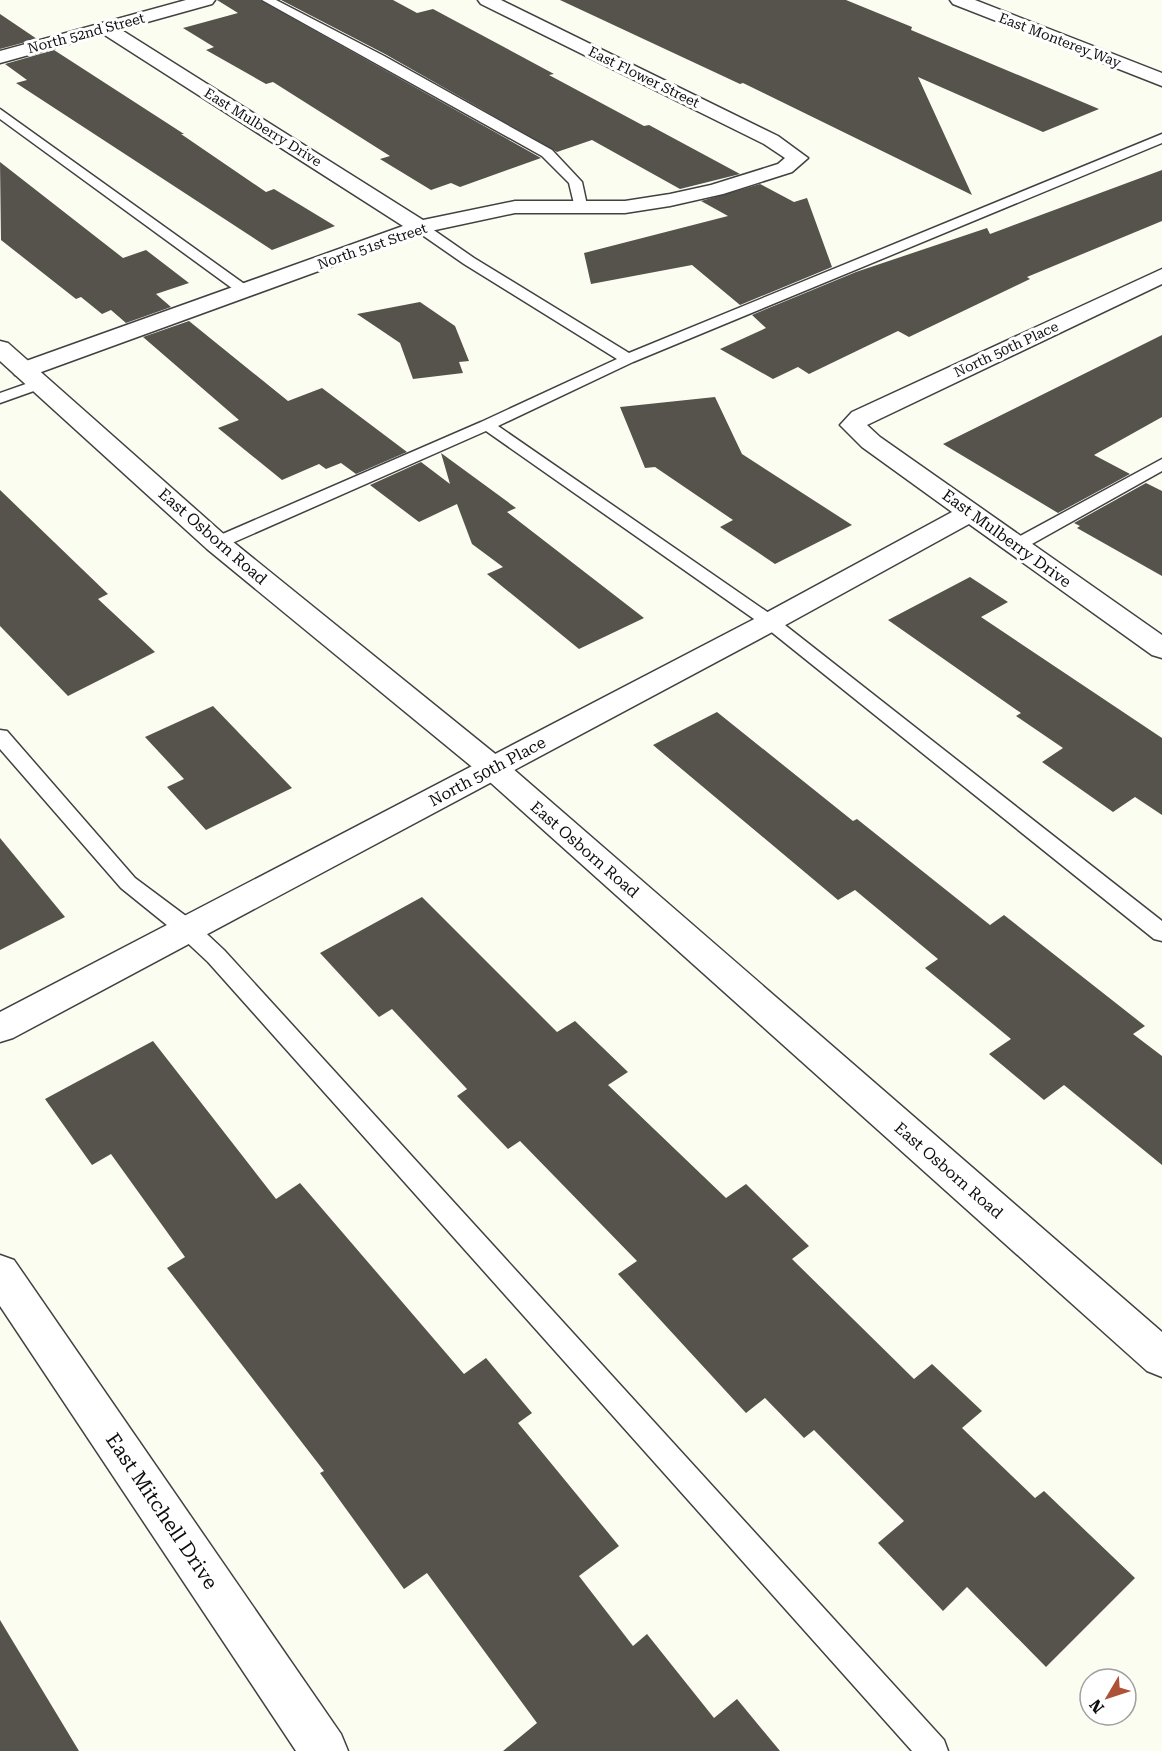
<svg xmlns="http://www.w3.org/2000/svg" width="1162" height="1751" viewBox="0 0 1162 1751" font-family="'Roboto Serif',serif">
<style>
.building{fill:#56524c}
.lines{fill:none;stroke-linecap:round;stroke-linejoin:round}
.service-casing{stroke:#414141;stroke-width:3}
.minor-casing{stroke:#414141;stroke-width:3}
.tertiary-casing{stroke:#414141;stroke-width:3}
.service{fill:#fff;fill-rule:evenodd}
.minor{fill:#fff;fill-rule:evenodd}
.tertiary{fill:#fff;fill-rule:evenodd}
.labels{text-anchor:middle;stroke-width:6;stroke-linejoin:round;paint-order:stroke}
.far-street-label{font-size:14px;fill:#0e0e0e;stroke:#fff}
.street-label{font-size:16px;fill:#0e0e0e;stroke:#fff}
.near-street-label{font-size:20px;fill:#0e0e0e;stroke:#fff}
</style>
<rect width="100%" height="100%" fill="#fcfdf1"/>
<g class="building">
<polygon points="217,0 260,0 541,158 460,187 451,183 431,190 380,159 390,156 273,82 266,84 206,50 214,47 183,28 238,13"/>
<polygon points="281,0 393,0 417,13 433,9 554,74 549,75 644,126 649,125 740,174 680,189 592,140 557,152 385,54"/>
<polygon points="560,0 846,0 912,27 911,30 1099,109 1043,132 918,77 972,195 743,83 740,84"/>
<polygon points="0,14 37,39 0,49"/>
<polygon points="54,50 184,134 181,134 266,192 274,189 335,226 272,250 16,83 27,80 5,64"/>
<polygon points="0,162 123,258 146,250 189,283 156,294 171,307 126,323 111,310 102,314 81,297 76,299 1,240"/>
<polygon points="1162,170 1162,221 1027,277 1030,279 909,337 898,331 809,374 798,367 773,379 720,349 766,328 752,315 856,272 987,228 990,234"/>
<polygon points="760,184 794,202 807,198 832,267 740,305 692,265 591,284 584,253 728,216 701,201"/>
<polygon points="420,302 455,326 469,361 459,362 463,373 413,379 400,343 357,314"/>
<polygon points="189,321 288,401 322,388 407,452 356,474 341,463 326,469 319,464 282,480 218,428 239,420 143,337"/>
<polygon points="1162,335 1162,417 1094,455 1130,474 1058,513 943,444"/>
<polygon points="715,397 742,454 852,525 775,564 720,527 733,520 655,467 645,468 620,407"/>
<polygon points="441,453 516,508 507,512 644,618 579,649 487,574 503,567 472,544 457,504 419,522 370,485 421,462 450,484"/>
<polygon points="1146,483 1162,491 1162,576 1077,528 1080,526 1074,523"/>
<polygon points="0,490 108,594 98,599 155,652 68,696 0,626"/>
<polygon points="970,577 1008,602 981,617 1162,738 1162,815 1135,797 1113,812 1042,762 1063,748 1016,716 1021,713 888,620"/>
<polygon points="213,706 292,788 206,830 167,787 184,779 145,737"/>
<polygon points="717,712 853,821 857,819 990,925 1004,915 1145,1026 1133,1034 1162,1056 1162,1165 1064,1085 1044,1100 989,1054 1011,1039 925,968 938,959 855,890 838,900 653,745"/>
<polygon points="0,838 65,917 0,950"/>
<polygon points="422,897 557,1032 575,1021 628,1072 608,1085 726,1198 746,1184 809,1246 792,1259 914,1379 932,1364 982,1411 962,1428 1035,1498 1044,1491 1135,1578 1046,1667 967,1587 943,1611 878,1543 904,1521 814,1430 804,1438 765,1398 746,1413 618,1274 637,1261 520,1141 508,1149 457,1096 467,1089 392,1009 379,1017 320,953"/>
<polygon points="153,1041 276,1199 300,1183 464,1374 486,1358 532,1413 518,1423 619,1546 579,1576 633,1646 647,1634 714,1718 737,1699 780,1751 503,1751 537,1723 427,1573 404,1589 320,1473 324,1471 167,1268 185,1257 111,1154 92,1165 45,1099"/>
<polygon points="0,1620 79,1751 0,1751"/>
</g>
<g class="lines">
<g class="service-casing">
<g id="service">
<polygon points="262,0 276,0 384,56 552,150 582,182 587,205 580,209 575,208 569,183 542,156"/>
<polygon points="0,109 250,288 252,291 250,294 240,294 0,119"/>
<polygon points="1162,134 1162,143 633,362 498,426 776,618 1162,921 1162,941 1154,939 764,626 486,431 223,547 211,547 208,543 211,539 481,422 617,359 464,264 415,230 413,227 415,224 425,224 474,258 629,353"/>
<polygon points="40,379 48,384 45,387 0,403 0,393"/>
<polygon points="1162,459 1162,471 1023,549 1011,549 1008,545 1011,541"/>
<polygon points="0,730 7,731 135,878 194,922 224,950 944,1740 948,1751 912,1751 208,962 178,934 121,888 0,749"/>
</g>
</g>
<g class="minor-casing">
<g id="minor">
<polygon points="478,0 501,0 778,136 808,158 792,172 723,194 670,206 625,213 515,213 426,232 33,375 24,377 15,375 12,370 15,365 403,226 100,32 97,28 100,24 112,24 423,220 515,201 625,201 670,194 711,185 778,164 785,158 764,144 481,4"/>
<polygon points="950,0 975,0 1162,73 1162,86 953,4"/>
<polygon points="1162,269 1162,284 867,425 880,437 1162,635 1162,658 1152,655 969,524 780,628 13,1038 0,1042 0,1012 760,616 952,512 862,447 840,425 852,412"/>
<polygon points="0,1255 14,1260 341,1734 348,1751 296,1751 0,1306"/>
</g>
</g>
<g class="tertiary-casing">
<g id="tertiary">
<polygon points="186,0 215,0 212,4 0,63 0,51"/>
<polygon points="0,341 8,343 227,537 504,761 1162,1332 1162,1377 1147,1371 482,775 207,549 0,361"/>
</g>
</g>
<use href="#service" class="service"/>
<use href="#minor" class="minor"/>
<use href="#tertiary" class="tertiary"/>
</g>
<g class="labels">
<g class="far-street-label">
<text transform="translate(86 33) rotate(-15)" y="5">North 52nd Street</text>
<text transform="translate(1060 40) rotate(21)" y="5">East Monterey Way</text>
<text transform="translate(644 77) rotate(26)" y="5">East Flower Street</text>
<text transform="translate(263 127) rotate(32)" y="5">East Mulberry Drive</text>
<text transform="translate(372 246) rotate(-19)" y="5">North 51st Street</text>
<text transform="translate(1006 349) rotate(-25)" y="5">North 50th Place</text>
</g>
<g class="street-label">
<text transform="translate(213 536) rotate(41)" y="6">East Osborn Road</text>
<text transform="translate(1007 538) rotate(36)" y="6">East Mulberry Drive</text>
<text transform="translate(487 771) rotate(-28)" y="6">North 50th Place</text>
<text transform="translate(585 849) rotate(41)" y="6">East Osborn Road</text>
<text transform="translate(949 1170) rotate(41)" y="6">East Osborn Road</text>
</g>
<g class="near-street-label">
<text transform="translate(162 1511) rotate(56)" y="7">East Mitchell Drive</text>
</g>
</g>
<g transform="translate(1108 1697) rotate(231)"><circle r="28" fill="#ffffff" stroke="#9f9f9f" stroke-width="1.5"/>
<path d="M0-4.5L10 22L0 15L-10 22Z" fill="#ad5137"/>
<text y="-9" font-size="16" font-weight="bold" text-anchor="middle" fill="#0e0e0e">N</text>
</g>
</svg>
